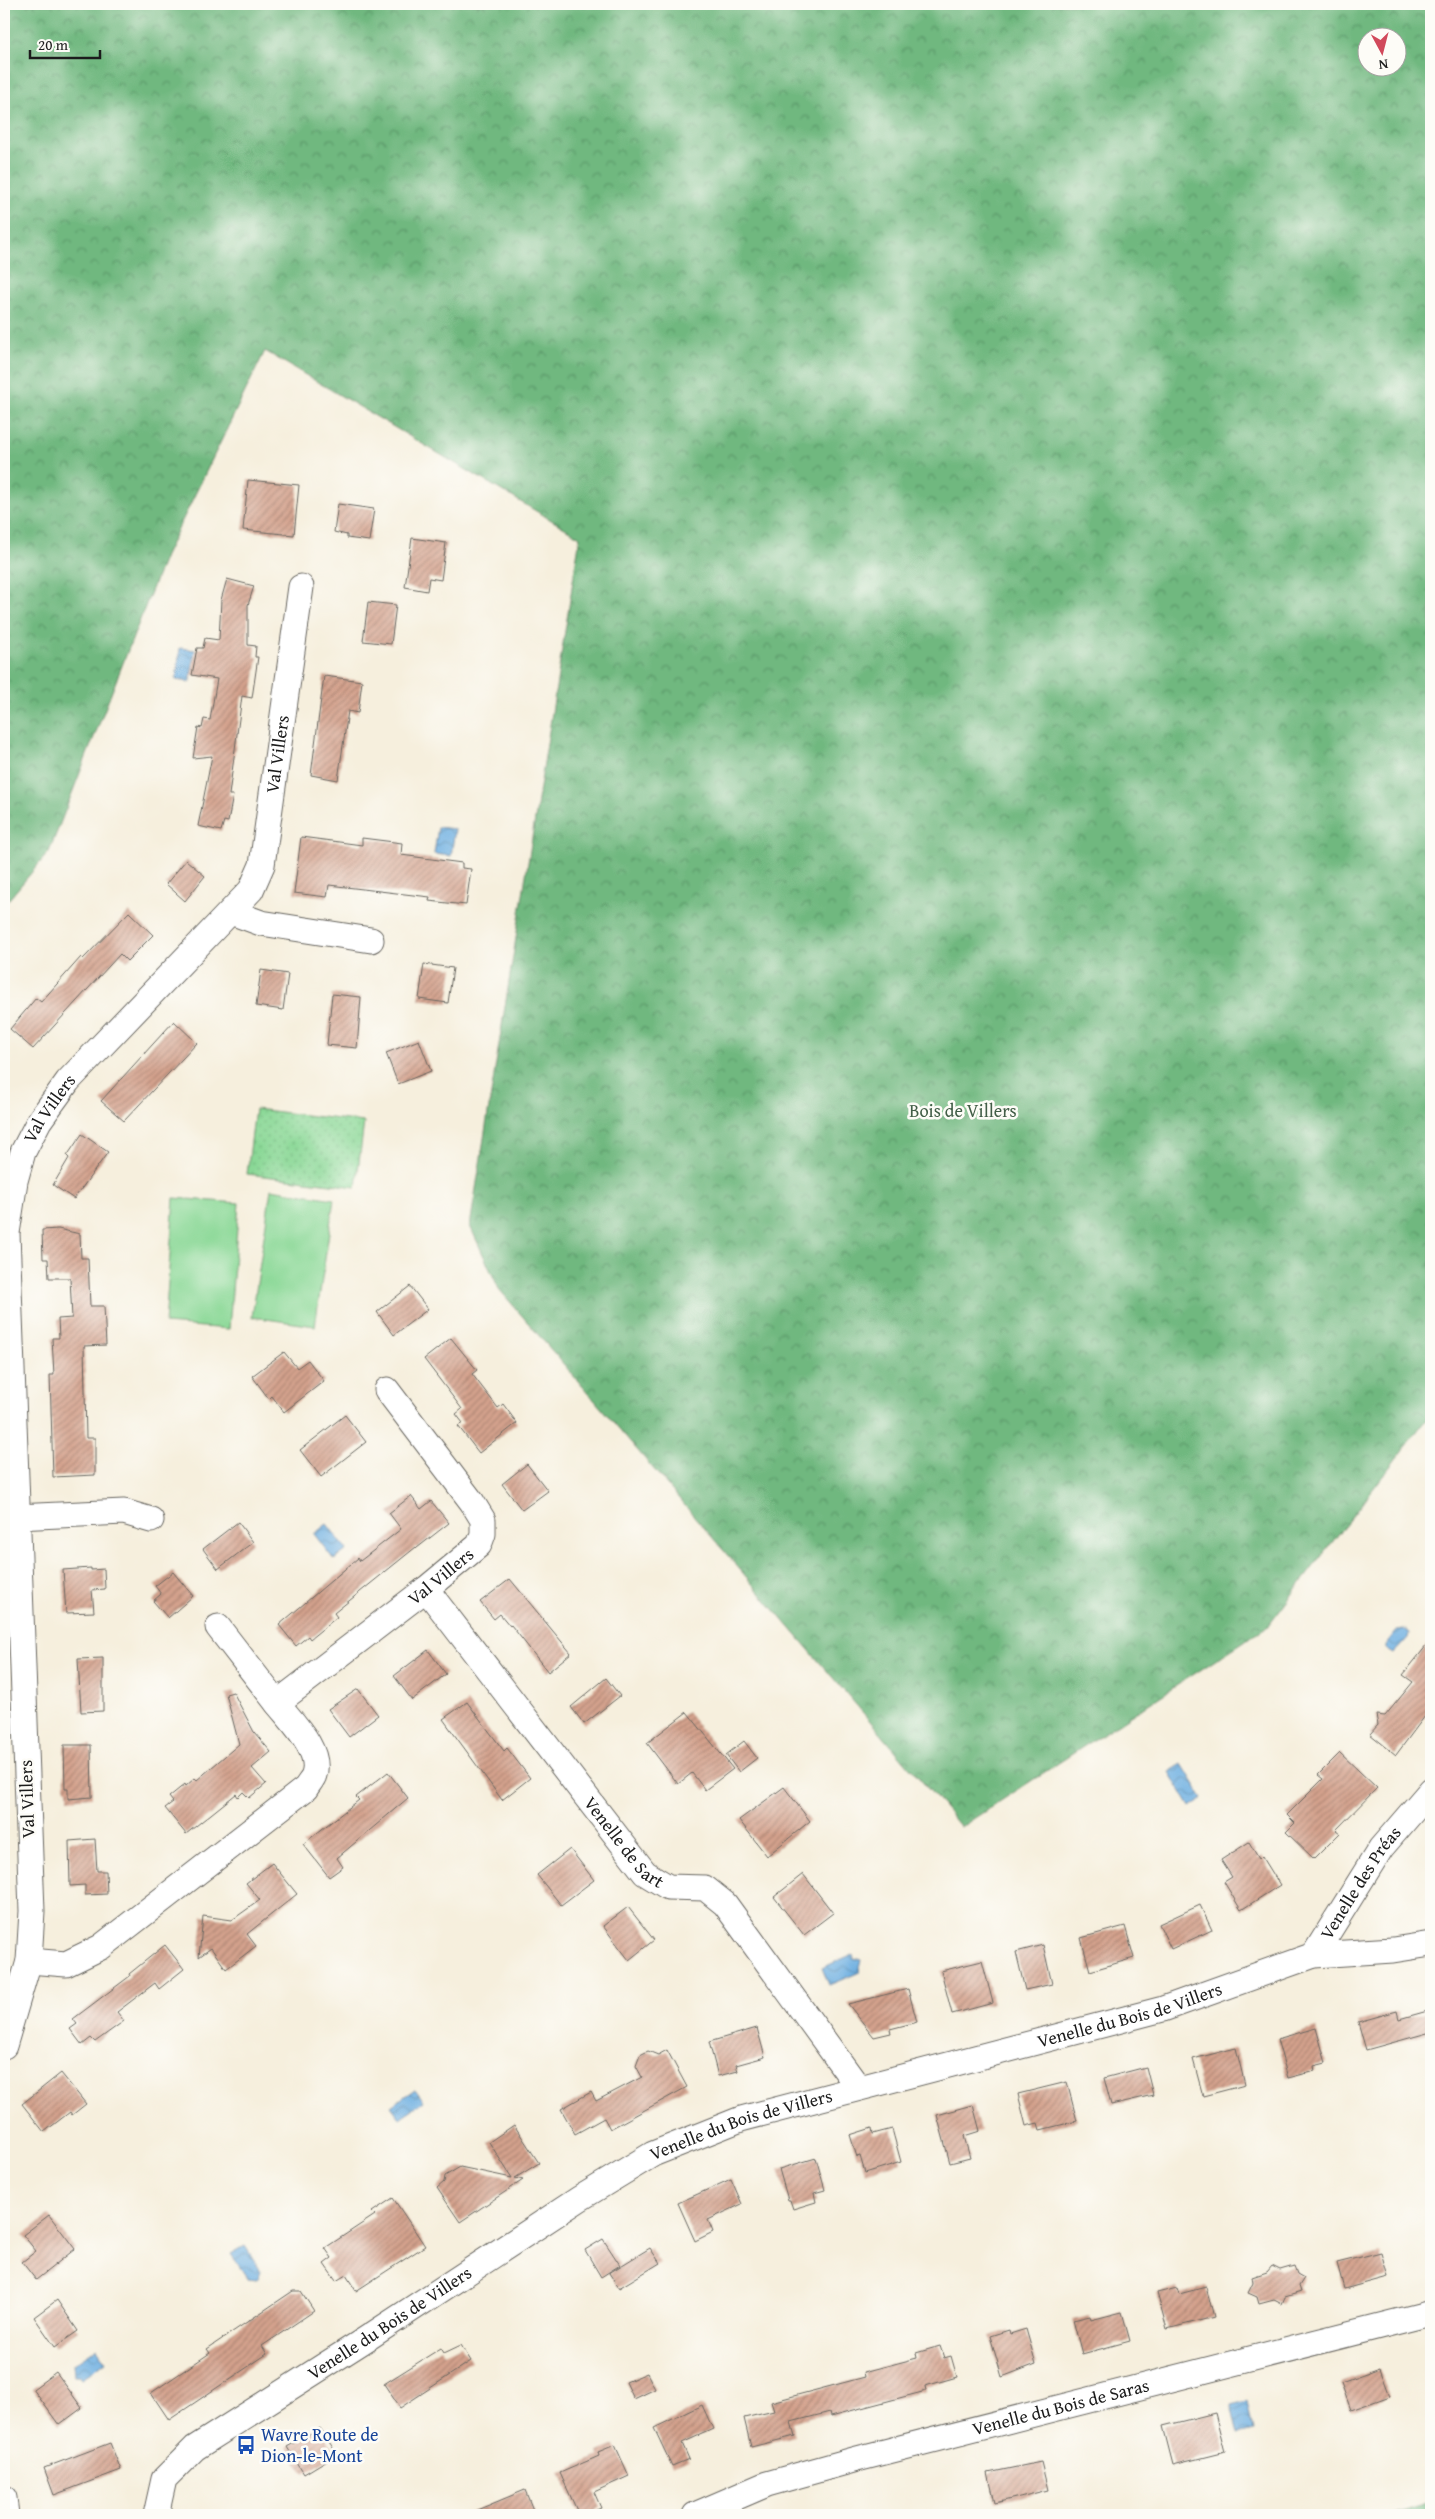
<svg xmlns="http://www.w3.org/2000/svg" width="1435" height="2519" viewBox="0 0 1435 2519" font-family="'Gentium Book Plus',serif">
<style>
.green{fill:#8ad896;stroke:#537a59}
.forest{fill:url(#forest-crowns);stroke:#466a4e;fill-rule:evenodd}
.park{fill:url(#park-dots);stroke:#537a59}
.water{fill:url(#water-waves);stroke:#44667e}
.building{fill:url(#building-hatch)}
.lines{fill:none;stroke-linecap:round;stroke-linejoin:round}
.street-casing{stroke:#686660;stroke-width:27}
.street{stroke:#fff;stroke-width:25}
.labels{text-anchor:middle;stroke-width:5;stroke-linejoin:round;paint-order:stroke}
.street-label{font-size:18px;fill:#1c1c1c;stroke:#fdfcf7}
.park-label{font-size:18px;fill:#425e47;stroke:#fdfcf7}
.transit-label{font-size:18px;fill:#164399;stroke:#fdfcf7;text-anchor:start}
</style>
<defs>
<pattern id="forest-crowns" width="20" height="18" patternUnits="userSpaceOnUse" patternTransform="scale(1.25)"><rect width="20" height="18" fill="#6fb87f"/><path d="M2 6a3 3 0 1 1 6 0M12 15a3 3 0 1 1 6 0" fill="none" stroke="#5a9567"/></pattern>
<pattern id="park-dots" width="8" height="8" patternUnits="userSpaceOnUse" patternTransform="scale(1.25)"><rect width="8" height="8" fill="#8ad896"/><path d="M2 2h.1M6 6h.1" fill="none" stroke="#76b981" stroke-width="1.8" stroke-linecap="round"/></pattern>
<pattern id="water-waves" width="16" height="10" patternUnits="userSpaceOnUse" patternTransform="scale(1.25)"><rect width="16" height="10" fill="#6dafe1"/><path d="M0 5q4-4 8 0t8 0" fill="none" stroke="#598eb6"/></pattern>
<pattern id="building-hatch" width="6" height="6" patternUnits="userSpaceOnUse" patternTransform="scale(1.25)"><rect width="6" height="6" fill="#d4a28d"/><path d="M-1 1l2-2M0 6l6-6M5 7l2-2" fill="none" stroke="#ab8372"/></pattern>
</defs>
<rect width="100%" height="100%" fill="#fdfcf7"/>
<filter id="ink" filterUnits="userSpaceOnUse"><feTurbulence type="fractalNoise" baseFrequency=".02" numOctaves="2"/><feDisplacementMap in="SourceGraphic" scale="10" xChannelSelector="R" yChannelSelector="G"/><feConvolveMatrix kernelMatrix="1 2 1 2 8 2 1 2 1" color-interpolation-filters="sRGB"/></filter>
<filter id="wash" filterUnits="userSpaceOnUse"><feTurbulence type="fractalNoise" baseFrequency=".0096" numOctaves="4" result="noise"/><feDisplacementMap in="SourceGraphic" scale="20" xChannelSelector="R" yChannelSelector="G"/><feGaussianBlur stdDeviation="1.12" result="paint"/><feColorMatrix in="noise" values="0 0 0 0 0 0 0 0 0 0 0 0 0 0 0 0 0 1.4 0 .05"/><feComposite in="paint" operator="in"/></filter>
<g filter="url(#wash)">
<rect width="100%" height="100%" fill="#f6efdd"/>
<g class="green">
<polygon points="271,1189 334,1199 315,1326 252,1317"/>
<polygon points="174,1198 239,1203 229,1329 165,1324"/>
</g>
<g class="forest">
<path d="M4,4H1431V1413L1269,1625L961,1827L499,1289L470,1226L580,537L265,351L165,556L49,852L4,905ZM1368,38H1398V68H1368Z"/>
<polygon points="1431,2502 1431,2515 1387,2515"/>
</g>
<polygon class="park" points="255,1109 364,1122 356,1187 247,1174"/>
<g class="water">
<polygon points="180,648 195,650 190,682 176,680"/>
<polygon points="438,827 455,829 451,856 434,854"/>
<polygon points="327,1524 347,1550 334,1560 314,1534"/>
<polygon points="1404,1629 1409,1633 1408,1638 1393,1654 1385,1649 1385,1645 1397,1630"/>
<polygon points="1182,1764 1203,1798 1190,1807 1169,1772"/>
<polygon points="853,1954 854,1958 861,1960 859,1968 860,1972 829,1985 822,1968"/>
<polygon points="415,2089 424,2101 400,2118 391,2106"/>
<polygon points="245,2246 261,2271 257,2280 248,2279 231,2254"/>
<polygon points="97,2348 106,2362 82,2378 80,2375 74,2375 73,2364"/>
<polygon points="1247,2400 1253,2430 1238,2434 1231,2404"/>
</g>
<g id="blocks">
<g class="building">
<polygon points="248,480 299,485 294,535 243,530"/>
<polygon points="338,504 374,509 369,541 347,538 347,535 334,532"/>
<polygon points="412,538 446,543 441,580 429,578 427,591 405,587"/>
<polygon points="227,579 254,586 248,605 248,645 256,646 255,657 258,657 252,698 242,696 229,795 233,795 228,822 224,821 221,831 198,826 212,756 193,758 198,727 202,728 204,719 210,720 217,679 192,675 197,648 203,648 205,638 219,640 221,600"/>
<polygon points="368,602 396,605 391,644 363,641"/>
<polygon points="324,676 362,681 358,713 348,711 338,780 311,775"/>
<polygon points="301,837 362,845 362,838 402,843 401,855 462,863 462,868 471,869 466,905 429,901 430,897 329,885 327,897 294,893"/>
<polygon points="186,860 205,876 185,901 166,884"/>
<polygon points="129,912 153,935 127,961 120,954 33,1049 10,1029 36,998 41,1002 81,957 83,959"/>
<polygon points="424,964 453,968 448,1003 419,999"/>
<polygon points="261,970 288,974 283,1010 256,1006"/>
<polygon points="332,994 361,997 357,1048 327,1045"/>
<polygon points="174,1021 197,1043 124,1121 101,1101"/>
<polygon points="419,1040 431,1071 398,1084 386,1053"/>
<polygon points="82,1134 108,1152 74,1199 53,1185 69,1158 67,1156"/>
<polygon points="58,1229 80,1234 81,1258 88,1258 90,1306 104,1306 106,1345 84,1346 86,1438 95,1438 95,1475 53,1477 50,1375 54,1375 52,1338 59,1338 58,1319 72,1318 70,1278 49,1278 48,1259 43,1259 42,1230"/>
<polygon points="410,1286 428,1309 394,1335 377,1312"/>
<polygon points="451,1338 477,1370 472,1374 498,1408 503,1404 517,1423 479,1453 458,1426 463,1423 456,1414 462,1409 424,1359"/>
<polygon points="284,1352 297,1368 308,1360 324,1381 284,1412 272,1396 269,1399 252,1376"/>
<polygon points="345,1415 366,1442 321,1477 300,1450"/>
<polygon points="527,1464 548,1491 522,1510 502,1484"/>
<polygon points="411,1496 421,1509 431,1501 449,1523 417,1548 416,1547 334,1613 337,1617 310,1639 308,1636 296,1646 279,1625 358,1558 360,1561 401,1529 389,1513"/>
<polygon points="238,1522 253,1542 218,1569 203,1549"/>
<polygon points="91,1568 91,1570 104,1569 105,1589 92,1590 94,1612 66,1613 63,1570"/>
<polygon points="173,1572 193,1596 168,1618 153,1601 161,1594 155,1586"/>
<polygon points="510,1579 571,1653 548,1672 511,1625 510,1626 500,1614 494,1619 480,1602"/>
<polygon points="1431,1640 1431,1708 1396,1755 1370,1734 1378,1725 1376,1715 1385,1716 1413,1682 1403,1675"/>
<polygon points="428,1650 446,1674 412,1700 394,1676"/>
<polygon points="103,1658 103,1711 81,1712 78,1659"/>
<polygon points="606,1678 620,1696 584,1724 571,1707"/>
<polygon points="358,1689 378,1715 349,1737 328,1709"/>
<polygon points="233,1692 254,1732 271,1752 252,1768 266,1784 249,1798 243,1792 238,1797 236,1794 186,1834 165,1808 173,1802 169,1797 185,1784 186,1786 195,1778 197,1780 239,1744 226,1694"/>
<polygon points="467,1702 504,1751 507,1748 530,1778 502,1800 443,1719"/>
<polygon points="687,1712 733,1769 705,1790 692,1773 678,1784 647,1743"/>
<polygon points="744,1741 757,1758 739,1772 726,1755"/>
<polygon points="64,1745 91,1745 92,1797 68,1799 68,1789 65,1789"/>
<polygon points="1340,1753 1377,1788 1336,1830 1340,1833 1314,1859 1286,1832 1295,1823 1287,1815 1323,1779 1318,1775"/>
<polygon points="388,1772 408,1798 337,1858 343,1867 329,1877 303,1844 359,1800 356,1797"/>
<polygon points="784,1787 810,1821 767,1856 739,1820"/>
<polygon points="95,1839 97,1871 106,1871 107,1894 85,1895 85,1885 70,1886 69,1841"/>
<polygon points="1249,1842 1259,1859 1262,1856 1280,1885 1241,1910 1224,1882 1232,1877 1221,1860"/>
<polygon points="570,1849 594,1880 561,1905 537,1875"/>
<polygon points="272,1863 297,1894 247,1934 256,1946 226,1969 211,1948 199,1957 203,1916 232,1920 260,1900 246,1883"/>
<polygon points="803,1874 833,1913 804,1935 774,1897"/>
<polygon points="1200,1905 1212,1930 1171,1949 1159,1924"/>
<polygon points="628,1907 654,1940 629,1960 603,1926"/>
<polygon points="1125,1926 1134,1958 1090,1971 1081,1938"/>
<polygon points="165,1945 184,1969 159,1989 155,1983 117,2012 124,2021 95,2042 91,2038 82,2045 70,2029 77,2024 73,2019 130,1976 129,1974"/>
<polygon points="1043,1945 1052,1984 1025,1990 1016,1952"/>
<polygon points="982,1961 993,2003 952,2014 941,1971"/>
<polygon points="908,1989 917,2022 890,2029 891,2033 874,2037 848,2004"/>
<polygon points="1431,2010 1431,2032 1366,2050 1358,2022 1397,2011 1399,2019"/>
<polygon points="757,2028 765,2057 736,2065 738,2071 718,2076 709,2042"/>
<polygon points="1316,2028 1326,2063 1314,2066 1315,2071 1288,2078 1277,2039"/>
<polygon points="1236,2048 1245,2085 1203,2096 1193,2059"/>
<polygon points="667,2050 687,2087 610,2129 604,2118 575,2134 561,2109 591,2092 596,2101 642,2077 636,2066 640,2055 648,2051 658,2055"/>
<polygon points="1146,2067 1153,2095 1111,2105 1104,2078"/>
<polygon points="61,2073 86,2104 72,2115 70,2112 44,2132 22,2104"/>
<polygon points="1067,2082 1077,2121 1040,2130 1038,2123 1026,2126 1018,2094"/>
<polygon points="973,2105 980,2131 964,2136 970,2158 950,2163 937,2115"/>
<polygon points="514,2125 539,2163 515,2178 523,2180 460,2222 437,2188 444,2182 445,2176 460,2167 512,2178 489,2142"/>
<polygon points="872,2128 873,2134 892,2129 901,2162 865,2173 860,2156 857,2157 850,2135"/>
<polygon points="816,2158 825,2190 814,2193 816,2202 793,2209 790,2200 788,2200 779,2169"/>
<polygon points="731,2179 742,2204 708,2220 713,2232 695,2241 678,2203"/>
<polygon points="393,2198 425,2246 356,2291 346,2275 336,2281 324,2264 332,2258 325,2248 375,2215 372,2212"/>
<polygon points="49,2215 75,2249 36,2280 22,2262 36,2251 23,2235"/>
<polygon points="603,2239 620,2265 601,2277 585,2250"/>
<polygon points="650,2248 660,2263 619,2288 609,2273"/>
<polygon points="1381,2252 1388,2277 1344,2289 1337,2263"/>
<polygon points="1272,2266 1280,2270 1294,2266 1297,2274 1304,2278 1299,2286 1301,2292 1285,2297 1282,2304 1274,2300 1259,2304 1257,2297 1248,2293 1253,2283 1252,2277 1267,2272"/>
<polygon points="1206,2287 1214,2317 1167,2329 1157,2293 1177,2288 1179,2294"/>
<polygon points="293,2291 301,2291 314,2311 262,2346 267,2354 169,2420 151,2393 210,2353 207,2349"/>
<polygon points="57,2300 78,2331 55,2347 34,2317"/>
<polygon points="1122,2312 1130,2341 1082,2354 1073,2320 1090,2316 1091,2320"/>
<polygon points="1026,2329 1036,2364 1002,2377 990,2336 1009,2330 1010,2334"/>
<polygon points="461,2345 471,2361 400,2408 384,2384 441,2348 444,2353"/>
<polygon points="940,2346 944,2358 951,2356 957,2377 925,2386 926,2391 831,2416 830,2412 791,2422 795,2436 751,2447 744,2418 774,2411 771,2402 865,2377 864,2372 917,2358 916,2353"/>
<polygon points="1380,2369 1390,2396 1351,2410 1341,2383"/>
<polygon points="56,2372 82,2408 59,2425 33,2389"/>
<polygon points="647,2373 655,2389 634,2399 626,2382"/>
<polygon points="702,2405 713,2429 682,2443 689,2459 672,2466 654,2428"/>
<polygon points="1215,2413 1225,2452 1173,2465 1163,2426"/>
<polygon points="320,2428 337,2454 304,2474 287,2447"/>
<polygon points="110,2443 121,2470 54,2495 44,2468"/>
<polygon points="615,2445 629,2476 594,2492 601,2508 585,2515 579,2515 560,2473 599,2456 598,2452"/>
<polygon points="1041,2462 1048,2490 995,2503 988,2473"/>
<polygon points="525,2490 535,2515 465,2515"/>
</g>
</g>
</g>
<g filter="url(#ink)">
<use href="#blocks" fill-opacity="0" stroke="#686660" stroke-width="1"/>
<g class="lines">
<g class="street-casing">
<g id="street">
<polyline points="231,912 261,923 371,940"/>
<polyline points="16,1517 124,1512 151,1520"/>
<path id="s1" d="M426,1589L645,1873L668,1887L705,1888L725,1904L858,2087"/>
<polyline points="218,1627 277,1703"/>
<path id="s2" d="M1314,1955L1381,1848L1431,1790"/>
<path id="s3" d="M29,1961L66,1964L101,1947L306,1788C308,1784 313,1779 314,1775C322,1750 291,1721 277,1703L426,1589L479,1545L483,1534V1520L472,1502L387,1390"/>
<path id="s4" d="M4,2046L29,1961L32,1911L7,1233L15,1181L23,1152L39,1121L68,1081L251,890L262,865L301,587"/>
<polyline points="4,2498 6,2515"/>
<path id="s5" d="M156,2515L164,2479L195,2448L363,2341L579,2199L653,2154L741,2119L1163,2009L1314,1955L1393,1950L1431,1944"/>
<path id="s6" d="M695,2515L767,2484L857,2459L1431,2313"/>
</g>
</g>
<use href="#street" class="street"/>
</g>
</g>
<defs>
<g id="bus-bare" transform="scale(1.5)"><path d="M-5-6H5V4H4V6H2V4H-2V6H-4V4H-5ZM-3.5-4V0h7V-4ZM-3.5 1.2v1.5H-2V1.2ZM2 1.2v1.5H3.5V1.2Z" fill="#1a4fb4" stroke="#fdfcf7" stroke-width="2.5" paint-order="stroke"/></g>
</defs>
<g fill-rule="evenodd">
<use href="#bus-bare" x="246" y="2445"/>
</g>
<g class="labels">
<g class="street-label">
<text dy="6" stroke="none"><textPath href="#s4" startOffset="1388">Val Villers</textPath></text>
<text dy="6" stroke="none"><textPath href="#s4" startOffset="951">Val Villers</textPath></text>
<text dy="6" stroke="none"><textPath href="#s3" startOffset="642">Val Villers</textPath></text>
<text transform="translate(27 1799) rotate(-92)" y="6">Val Villers</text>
<text dy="6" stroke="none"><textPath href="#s1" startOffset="322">Venelle de Sart</textPath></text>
<text dy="6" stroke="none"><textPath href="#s2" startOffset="86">Venelle des Préas</textPath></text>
<text dy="6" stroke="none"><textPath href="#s5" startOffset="1122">Venelle du Bois de Villers</textPath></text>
<text dy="6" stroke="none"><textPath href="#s5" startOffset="718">Venelle du Bois de Villers</textPath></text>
<text dy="6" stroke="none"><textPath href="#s5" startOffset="312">Venelle du Bois de Villers</textPath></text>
<text dy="6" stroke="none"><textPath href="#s6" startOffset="382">Venelle du Bois de Saras</textPath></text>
</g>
<g class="park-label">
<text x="963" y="1117">Bois de Villers</text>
</g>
<g class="transit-label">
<text x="261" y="2441">Wavre Route de<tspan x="261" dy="21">Dion-le-Mont</tspan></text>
</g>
</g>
<rect width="1435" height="2519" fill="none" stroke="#fdfcf7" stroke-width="20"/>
<g transform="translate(1382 52) rotate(173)"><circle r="24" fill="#fdfcf7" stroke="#a3a29f"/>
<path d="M0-4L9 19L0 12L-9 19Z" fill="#d1495b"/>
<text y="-8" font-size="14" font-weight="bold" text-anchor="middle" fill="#1c1c1c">N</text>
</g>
<path d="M30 50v8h70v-8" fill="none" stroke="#1c1c1c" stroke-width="2.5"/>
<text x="38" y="50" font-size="15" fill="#1c1c1c" stroke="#fdfcf7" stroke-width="4" paint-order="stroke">20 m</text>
</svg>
